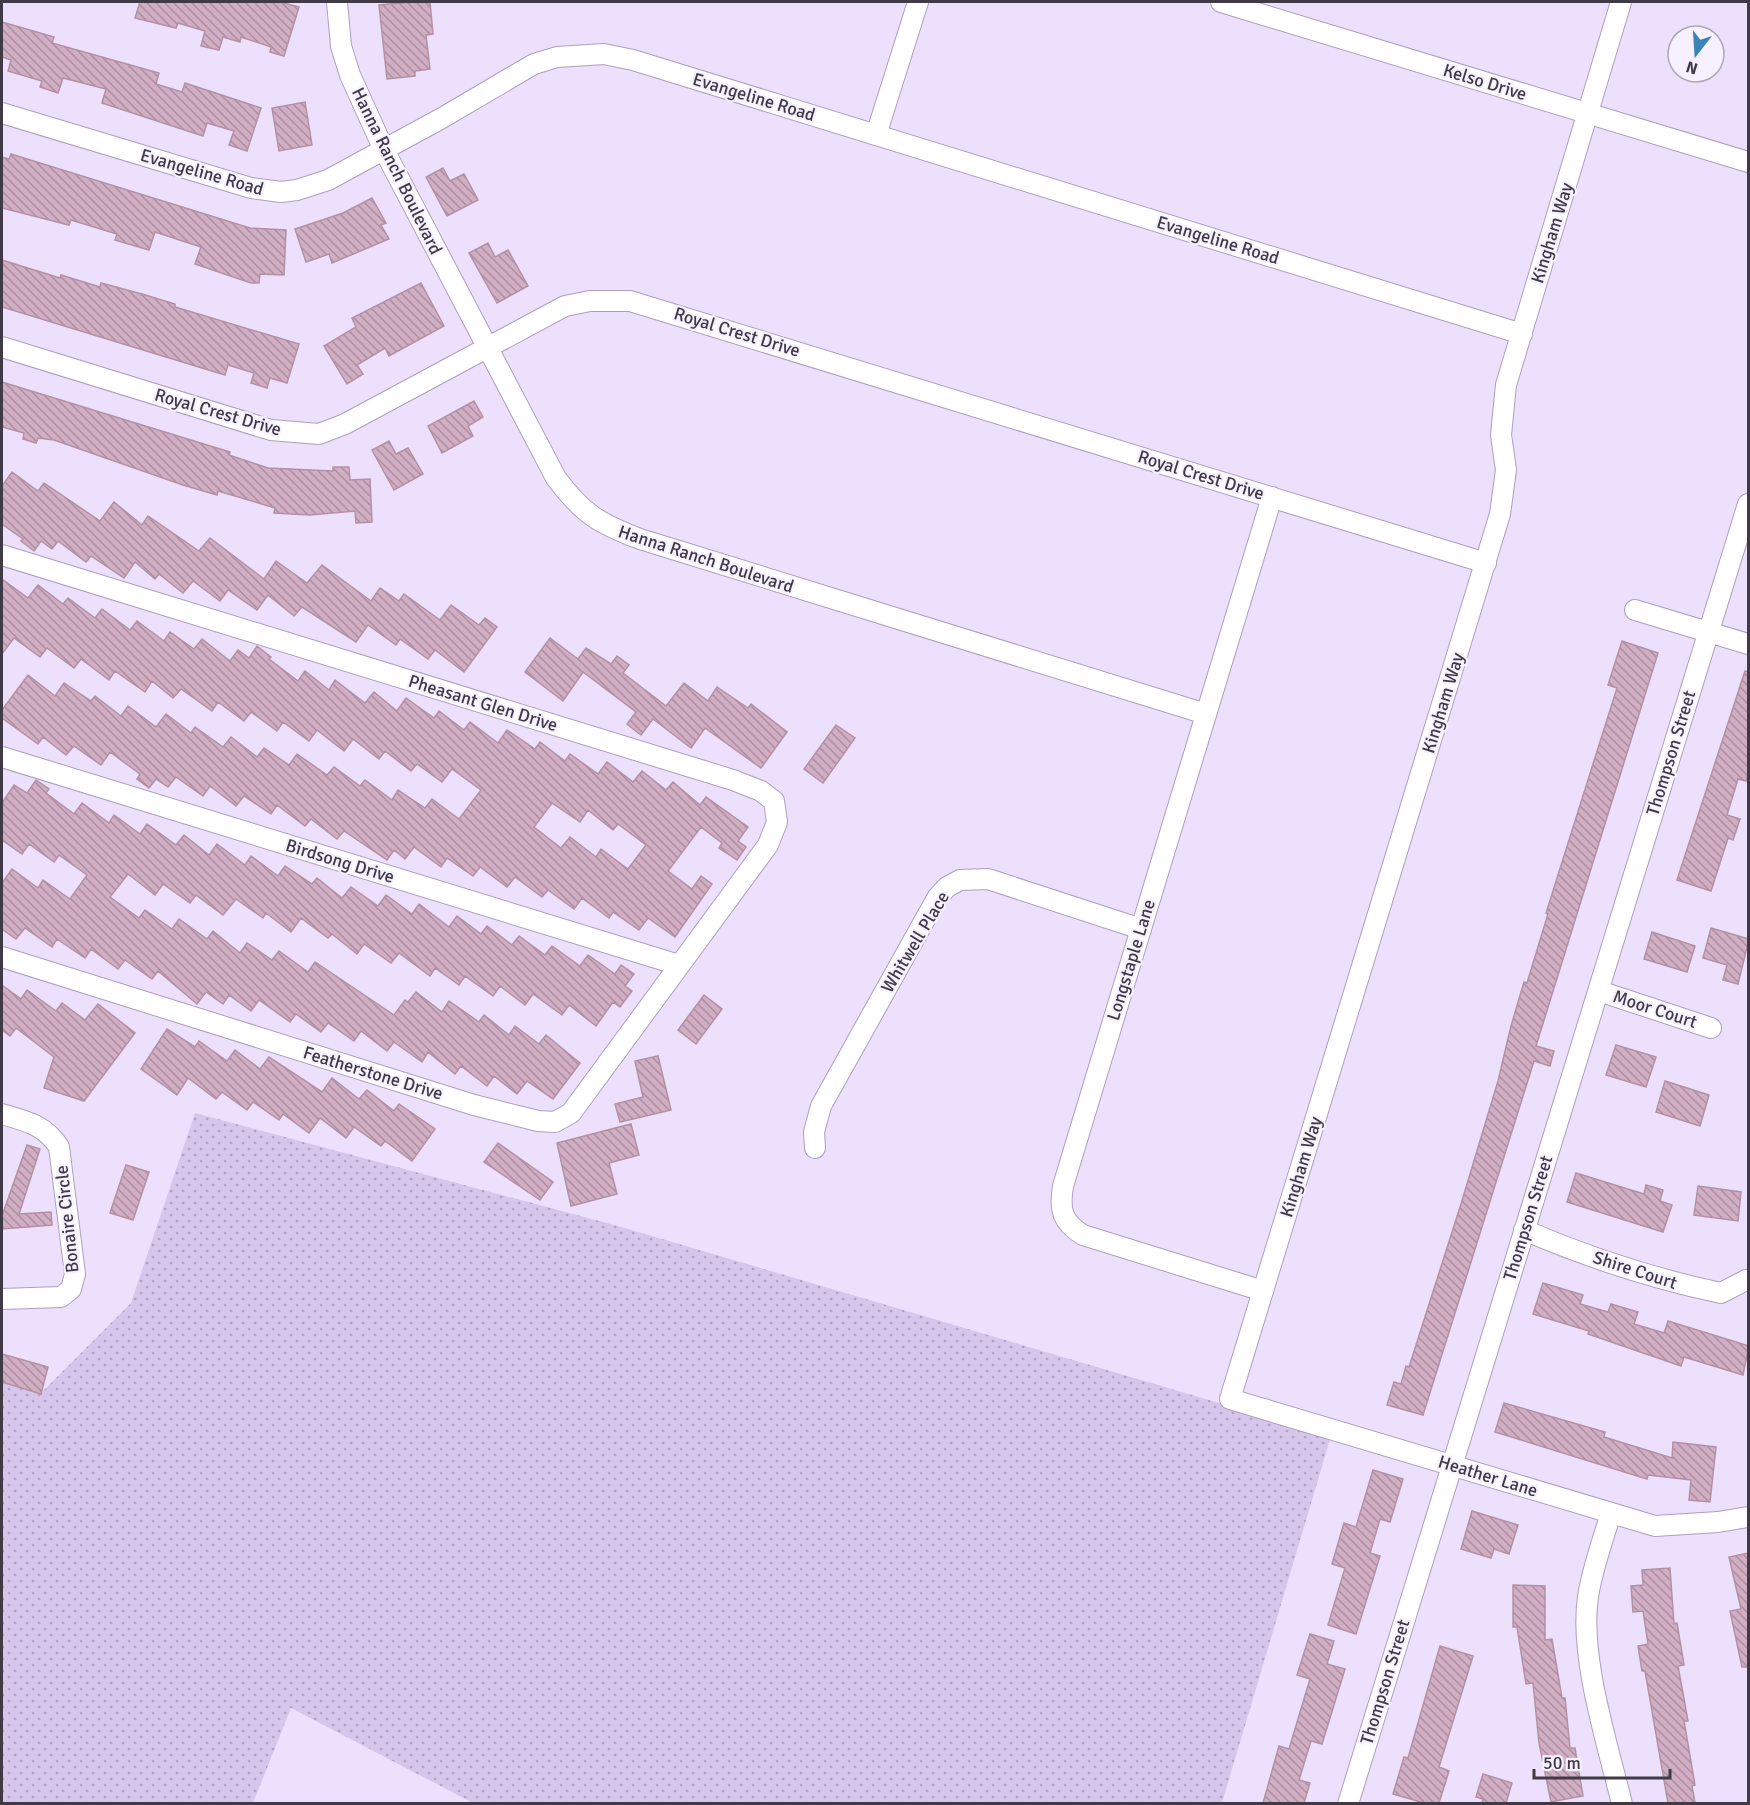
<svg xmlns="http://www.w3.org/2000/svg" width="1750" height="1805" viewBox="0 0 1750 1805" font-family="Signika,sans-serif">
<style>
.grass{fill:url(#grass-dots)}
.building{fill:url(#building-back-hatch);stroke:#b391a5;stroke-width:1.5;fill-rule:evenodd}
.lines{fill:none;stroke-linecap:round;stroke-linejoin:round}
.minor-casing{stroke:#ad9fbf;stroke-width:22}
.minor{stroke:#fff;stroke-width:20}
.labels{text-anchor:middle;stroke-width:4.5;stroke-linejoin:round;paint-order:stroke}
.street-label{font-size:18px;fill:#403a47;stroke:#f7f1ff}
</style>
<defs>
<pattern id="grass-dots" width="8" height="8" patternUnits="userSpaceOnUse" patternTransform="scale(1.5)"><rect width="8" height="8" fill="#d7c6ec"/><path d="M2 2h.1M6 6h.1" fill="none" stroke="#b0a2c1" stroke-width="1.8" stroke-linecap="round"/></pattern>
<pattern id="building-back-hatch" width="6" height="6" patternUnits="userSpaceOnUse" patternTransform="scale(1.5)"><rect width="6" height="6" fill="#d1aec3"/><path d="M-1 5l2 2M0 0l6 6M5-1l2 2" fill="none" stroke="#ab8fa0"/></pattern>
</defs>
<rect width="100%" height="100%" fill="#ece0fc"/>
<polygon class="grass" points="195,1113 618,1226 1331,1436 1222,1803 473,1803 291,1708 253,1803 2,1804 2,1376 41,1393 131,1303"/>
<g class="building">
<polygon points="140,2 280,2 299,7 284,56 270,52 271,47 241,37 240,42 223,37 219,50 201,46 205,31 178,23 176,28 135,18"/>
<polygon points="413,2 430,2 433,34 426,35 430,69 415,71 415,76 387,79 379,5"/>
<polygon points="2,22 54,37 52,43 159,73 156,84 182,92 185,83 261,108 247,151 229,145 234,131 207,123 203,136 102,103 106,89 63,78 58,93 40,87 42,81 8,71 11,60 2,57"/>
<polygon points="305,102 312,145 279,151 272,108"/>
<polygon points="11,154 250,228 286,230 284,275 260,274 259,283 251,283 195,264 201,247 155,232 149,250 115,240 117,234 71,220 69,225 2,208 2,157 9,159"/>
<polygon points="443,168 450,181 464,174 478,200 447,216 426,177"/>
<polygon points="372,198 386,223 381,225 389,239 332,263 329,254 306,262 295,229 343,213"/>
<polygon points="488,243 495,257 508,250 528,286 497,303 469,253"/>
<polygon points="2,260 60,278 61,275 100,287 101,283 142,294 175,304 175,307 299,344 287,383 270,378 267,388 251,383 254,373 228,365 225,375 2,307"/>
<polygon points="421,283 444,326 389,356 385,348 357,365 363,374 347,384 324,346 356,327 352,318"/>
<polygon points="2,382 230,452 229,455 268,468 333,471 333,467 349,467 350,480 370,479 372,522 356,523 355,511 310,515 274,513 275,508 218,491 217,495 183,485 54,440 38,438 36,443 23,439 24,433 2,427"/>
<polygon points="474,401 483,417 468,426 473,436 442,453 428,426"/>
<polygon points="389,441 396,454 408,448 423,474 394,490 372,450"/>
<polygon points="12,472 38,491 44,483 100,521 114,502 142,525 148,516 199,551 210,538 264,579 276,561 307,583 322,565 371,601 380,588 399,601 404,594 440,620 451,605 479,625 485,618 497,627 464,672 435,650 428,659 400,639 396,645 368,625 356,642 302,607 294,616 268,595 257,610 228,590 220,601 193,581 183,593 159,574 155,579 135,562 124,578 91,556 86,562 58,541 52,549 41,541 34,551 21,541 23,539 2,524 2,486"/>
<path d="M2,579L28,598L38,585L63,604L68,598L95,618L102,609L130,630L137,621L164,641L170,632L194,649L202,639L230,661L238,650L249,658L257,646L271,657L269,659L298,681L305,671L329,690L335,680L365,703L374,692L397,711L406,698L434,718L439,711L464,730L470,722L498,743L507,730L535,749L540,742L565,761L570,754L598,774L607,762L633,782L642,771L666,790L673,782L700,805L706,797L748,827L738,841L746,847L737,860L719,848L722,843L701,827L668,871L692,889L701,876L712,884L675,937L648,918L639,930L613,912L609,918L582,898L574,909L548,890L542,897L515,877L507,887L480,867L473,876L447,858L441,867L414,847L405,859L394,850L387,860L344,831L337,839L311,819L305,826L277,805L271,814L244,796L236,806L210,786L203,796L176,777L168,787L156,779L149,788L137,779L140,774L110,752L101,765L74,746L66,755L43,737L38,744L2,718V710L28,675L55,696L64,683L91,701L95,696L121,716L128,706L156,727L166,714L191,733L195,727L223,747L231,737L257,757L264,748L289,765L297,754L327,775L334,767L360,786L365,780L392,800L398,790L425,808L432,799L459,819L481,790L452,769L442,782L417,764L411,771L385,751L379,759L353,739L344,751L317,730L309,741L283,722L277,731L251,712L244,721L218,702L212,711L181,689L173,698L152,681L145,692L115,671L109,680L81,659L74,668L47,648L40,657L14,638L2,654ZM552,803L580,822L588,810L613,830L618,824L646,845L628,869L601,849L596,857L570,837L561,848L534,827Z"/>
<polygon points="550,638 578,659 586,648 611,664 617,656 629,665 623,673 666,706 684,683 708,701 717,687 748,708 751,704 787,732 761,768 705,728 691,748 653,719 641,735 627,724 636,712 583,672 563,701 525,672"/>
<polygon points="1622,641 1658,653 1536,1046 1554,1051 1550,1066 1534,1061 1423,1415 1387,1405 1394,1382 1401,1384 1406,1366 1409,1367 1461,1204 1498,1081 1511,1026 1524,982 1527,983 1548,914 1546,913 1617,688 1608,685"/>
<polygon points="1745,671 1749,672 1749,771 1746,781 1738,779 1727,815 1740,819 1733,840 1728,838 1711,891 1677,880"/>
<polygon points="836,725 855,738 823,783 804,769"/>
<polygon points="36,780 49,789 46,793 74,814 82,803 109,823 114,815 140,834 147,824 176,845 184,835 209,855 217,844 245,865 251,856 278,876 285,866 312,884 317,878 342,898 351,887 378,906 386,895 412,914 419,904 449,927 457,916 481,934 487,926 512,945 519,936 545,955 552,946 580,966 588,955 615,974 621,965 634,974 625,986 632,991 620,1007 613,1002 596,1026 569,1005 562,1015 533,994 525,1005 500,986 493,996 465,976 459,985 435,968 430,976 399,953 391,963 364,944 357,954 332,934 328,938 301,918 291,932 266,913 263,918 236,899 223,915 196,895 190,903 163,884 155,895 128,874 110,897 139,918 145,910 172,929 179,919 207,939 213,931 240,953 247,943 272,960 279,951 308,972 315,962 394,1015 405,1000 408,1002 416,992 442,1012 449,1001 479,1022 484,1015 509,1035 515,1026 539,1044 546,1035 580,1063 553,1099 527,1081 517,1094 494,1076 487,1086 461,1066 455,1074 428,1052 422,1062 394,1042 387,1051 361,1031 354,1041 328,1023 321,1032 296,1014 290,1022 259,1000 251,1011 229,995 223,1004 206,992 197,1004 158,971 152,979 125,960 118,969 91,949 85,958 57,939 52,947 25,928 16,939 2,929 2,883 12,869 38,888 43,880 70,899 87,875 59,855 54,862 29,844 22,854 2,840 2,803 14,785 27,793"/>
<polygon points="1711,928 1749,939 1738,984 1723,980 1727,965 1703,958"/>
<polygon points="1652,932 1695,946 1687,972 1644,959"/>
<polygon points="2,985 21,999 27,990 56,1011 62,1003 85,1020 98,1004 135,1033 84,1101 44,1088 54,1057 16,1028 10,1036 2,1030"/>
<polygon points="704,995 722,1009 696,1044 678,1030"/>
<polygon points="167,1029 195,1047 199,1041 227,1061 235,1050 260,1069 269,1057 322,1092 332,1078 359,1099 367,1090 394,1111 399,1104 435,1129 412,1161 385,1141 381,1146 354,1127 346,1138 320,1118 309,1133 283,1114 279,1120 253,1102 247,1110 222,1092 216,1099 188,1078 177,1095 141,1069"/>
<polygon points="1616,1045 1656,1057 1646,1087 1606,1075"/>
<polygon points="658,1056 671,1110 620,1122 615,1104 643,1097 635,1061"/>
<polygon points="1665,1081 1709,1095 1700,1126 1656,1112"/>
<polygon points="631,1124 639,1155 609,1163 617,1194 571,1206 557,1143"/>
<polygon points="498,1143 553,1182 540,1200 484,1162"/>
<polygon points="27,1145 40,1149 19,1214 51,1212 52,1225 2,1229 2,1216"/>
<polygon points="126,1165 149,1172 133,1220 110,1213"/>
<polygon points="1576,1173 1644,1194 1646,1185 1663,1190 1660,1201 1672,1205 1663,1232 1567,1202"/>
<polygon points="1698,1186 1741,1192 1738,1221 1694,1215"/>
<polygon points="1543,1283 1583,1295 1580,1304 1608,1312 1611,1304 1638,1312 1634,1324 1664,1333 1668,1321 1749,1346 1743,1375 1684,1357 1681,1366 1588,1334 1589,1331 1533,1314"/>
<polygon points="2,1354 48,1367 41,1394 2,1382"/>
<polygon points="1504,1403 1605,1432 1604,1437 1672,1458 1673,1442 1716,1447 1710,1502 1689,1500 1691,1480 1648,1475 1647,1479 1495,1432"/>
<polygon points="1373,1470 1403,1479 1390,1522 1380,1519 1370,1553 1380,1556 1356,1634 1328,1625 1345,1568 1332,1564 1344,1523 1356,1527"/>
<polygon points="1472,1511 1518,1525 1509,1554 1494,1549 1491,1558 1461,1549"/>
<polygon points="1749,1553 1749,1667 1742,1667 1730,1611 1741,1609 1729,1557"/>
<polygon points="1670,1568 1674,1624 1677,1623 1684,1665 1678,1666 1688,1721 1684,1721 1695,1785 1692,1786 1695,1803 1668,1803 1645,1671 1642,1671 1638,1646 1648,1644 1643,1611 1633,1612 1631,1586 1643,1585 1642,1570"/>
<polygon points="1513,1585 1545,1586 1545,1640 1552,1639 1562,1698 1565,1698 1570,1748 1575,1748 1583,1796 1551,1802 1539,1743 1533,1683 1526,1684 1517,1627 1513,1627"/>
<polygon points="1310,1634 1334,1641 1327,1664 1345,1669 1322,1744 1311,1741 1299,1780 1310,1783 1304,1803 1263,1803 1279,1746 1289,1749 1310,1679 1297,1675"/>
<polygon points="1440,1646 1473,1656 1439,1767 1449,1771 1439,1803 1424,1803 1393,1794 1404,1757 1408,1758"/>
<polygon points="1483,1774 1512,1783 1506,1803 1482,1803 1483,1799 1476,1797"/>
</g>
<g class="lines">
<g class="minor-casing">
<g id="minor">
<path d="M337,2L341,46L350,75L384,150L556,478C583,514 598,523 640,539L1206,714"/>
<polyline points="1221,2 1748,162"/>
<polyline points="1621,2 1506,385 1501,435 1506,470 1500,514 1230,1399 1655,1526 1718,1522 1748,1517"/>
<polyline points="2,113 251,188 281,192 297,190 328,180 442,118 534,64 557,57 604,54 633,60 1522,334"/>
<polyline points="876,135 918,2"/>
<polyline points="2,347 271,430 319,434 345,424 565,306 590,301 630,301 1486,563"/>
<polyline points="2,555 733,780 761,791 774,801 777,822 768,845 571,1113 555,1122 538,1121 474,1105 2,957"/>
<polyline points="1635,610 1748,644"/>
<polyline points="2,757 679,965"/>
<polyline points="1599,991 1711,1028"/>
<path d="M2,1114C26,1121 45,1125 59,1147L75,1274L71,1289L61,1297L2,1299"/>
<polyline points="815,1148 814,1132 821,1106 937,898 947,887 960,880 988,879 1141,929"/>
<path d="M1524,1230C1587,1257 1654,1279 1721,1293L1746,1280"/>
<path d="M1263,1291L1083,1235C1062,1222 1059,1210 1063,1186L1272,497"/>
<path d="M1611,1513C1603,1540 1592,1569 1588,1597C1579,1657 1608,1745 1622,1804"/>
<polyline points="1348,1804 1748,504"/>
</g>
</g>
<use href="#minor" class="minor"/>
</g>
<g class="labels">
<g class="street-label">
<text transform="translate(1485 82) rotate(17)" y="6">Kelso Drive</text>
<text transform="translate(754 97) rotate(17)" y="6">Evangeline Road</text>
<text transform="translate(397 171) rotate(64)" y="6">Hanna Ranch Boulevard</text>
<text transform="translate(202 172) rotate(16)" y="6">Evangeline Road</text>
<text transform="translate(1552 233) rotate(-73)" y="6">Kingham Way</text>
<text transform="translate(1218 240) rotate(17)" y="6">Evangeline Road</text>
<text transform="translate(737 332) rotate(17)" y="6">Royal Crest Drive</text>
<text transform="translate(218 412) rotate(16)" y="6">Royal Crest Drive</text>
<text transform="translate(1201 475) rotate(17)" y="6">Royal Crest Drive</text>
<text transform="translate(706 559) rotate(18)" y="6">Hanna Ranch Boulevard</text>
<text transform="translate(483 703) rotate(17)" y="6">Pheasant Glen Drive</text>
<text transform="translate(1443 703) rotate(-73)" y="6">Kingham Way</text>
<text transform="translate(1671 753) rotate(-73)" y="6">Thompson Street</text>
<text transform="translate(340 861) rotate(17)" y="6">Birdsong Drive</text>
<text transform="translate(915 942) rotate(-59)" y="6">Whitwell Place</text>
<text transform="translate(1131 960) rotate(-73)" y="6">Longstaple Lane</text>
<text transform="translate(1655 1009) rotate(18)" y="6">Moor Court</text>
<text transform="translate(373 1073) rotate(17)" y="6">Featherstone Drive</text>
<text transform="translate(1301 1167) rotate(-73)" y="6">Kingham Way</text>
<text transform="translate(1528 1218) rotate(-73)" y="6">Thompson Street</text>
<text transform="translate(67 1219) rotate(-96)" y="6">Bonaire Circle</text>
<text transform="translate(1635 1270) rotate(18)" y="6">Shire Court</text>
<text transform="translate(1488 1476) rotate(17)" y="6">Heather Lane</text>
<text transform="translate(1385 1682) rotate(-73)" y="6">Thompson Street</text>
</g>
</g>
<rect width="1750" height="1805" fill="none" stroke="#403a47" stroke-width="6"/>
<g transform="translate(1696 54) rotate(197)"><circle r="28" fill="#f7f1ff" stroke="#aea8b5" stroke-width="1.5"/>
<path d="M0-4.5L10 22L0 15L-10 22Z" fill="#3a85b8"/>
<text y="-9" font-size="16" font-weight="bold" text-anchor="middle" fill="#403a47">N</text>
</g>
<path d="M1534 1769v9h136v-9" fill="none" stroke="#403a47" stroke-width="3"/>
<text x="1543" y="1769" font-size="18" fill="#403a47" stroke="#f7f1ff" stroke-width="4.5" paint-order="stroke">50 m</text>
</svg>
